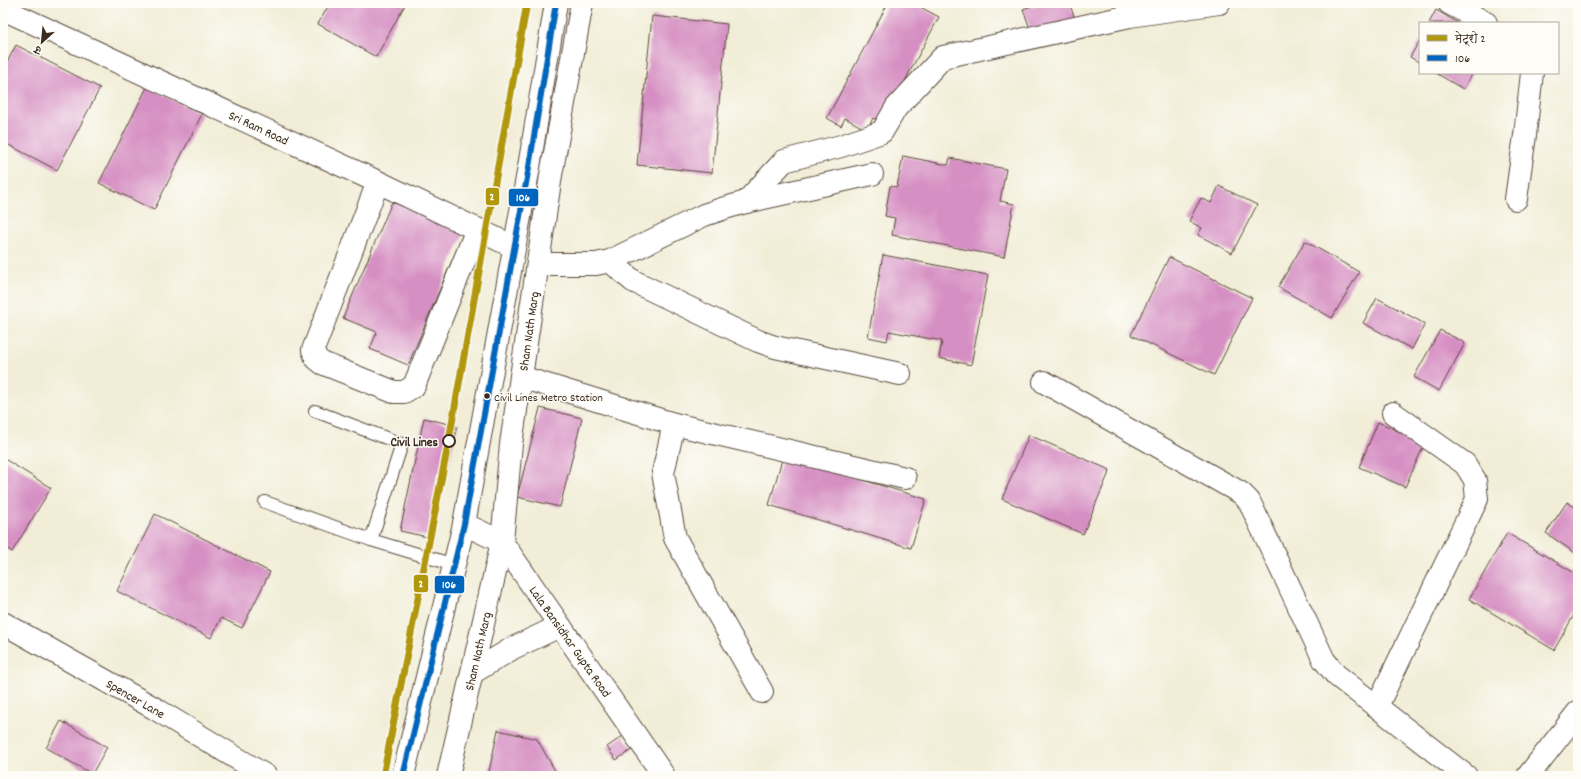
<svg xmlns="http://www.w3.org/2000/svg" width="1581" height="779" viewBox="0 0 1581 779" font-family="Dekko,'Playpen Sans Deva',sans-serif">
<style>
.building{fill:#d68fc3}
.lines{fill:none;stroke-linecap:round;stroke-linejoin:round}
.service-casing{stroke:#56473a;stroke-width:14}
.minor-casing{stroke:#56473a;stroke-width:24}
.tertiary-casing{stroke:#56473a;stroke-width:24}
.secondary-casing{stroke:#56473a;stroke-width:24}
.service{stroke:#fff;stroke-width:12}
.minor{stroke:#fff;stroke-width:22}
.tertiary{stroke:#fff;stroke-width:22}
.secondary{stroke:#fff;stroke-width:22}
.bus-1-casing{stroke:#fdfcf7;stroke-width:9}
.bus-1{stroke:#0065bd;stroke-width:6}
.metro-1-casing{stroke:#fdfcf7;stroke-width:10}
.metro-1{stroke:#b1970c;stroke-width:7}
.bus-dot{fill:#3b2a1e;stroke:#fdfcf7;stroke-width:1.5}
.stop-dot{fill:#fdfcf7;stroke:#3b2a1e;stroke-width:2}
.labels{text-anchor:middle;stroke-width:3;stroke-linejoin:round;paint-order:stroke}
.bus-label{font-size:12px;fill:#3b2a1e;stroke:#fdfcf7;text-anchor:start}
.street-label{font-size:13px;fill:#3b2a1e;stroke:#fdfcf7}
.stop-label{font-size:13px;font-weight:bold;fill:#3b2a1e;stroke:#fdfcf7;text-anchor:end}
.line-badge{stroke:#fdfcf7;stroke-width:1.5}
.badge-label{font-size:11px;text-anchor:middle;font-weight:bold;fill:#fff}
</style>
<rect width="100%" height="100%" fill="#fdfcf7"/>
<filter id="ink" filterUnits="userSpaceOnUse"><feTurbulence type="fractalNoise" baseFrequency=".025" numOctaves="2"/><feDisplacementMap in="SourceGraphic" scale="8" xChannelSelector="R" yChannelSelector="G"/><feConvolveMatrix kernelMatrix="1 2 1 2 8 2 1 2 1" color-interpolation-filters="sRGB"/></filter>
<filter id="wash" filterUnits="userSpaceOnUse"><feTurbulence type="fractalNoise" baseFrequency=".012" numOctaves="4" result="noise"/><feDisplacementMap in="SourceGraphic" scale="16" xChannelSelector="R" yChannelSelector="G"/><feGaussianBlur stdDeviation="0.9" result="paint"/><feColorMatrix in="noise" values="0 0 0 0 0 0 0 0 0 0 0 0 0 0 0 0 0 1.4 0 .05"/><feComposite in="paint" operator="in"/></filter>
<g filter="url(#wash)">
<rect width="100%" height="100%" fill="#f1edd7"/>
<g id="blocks">
<g class="building">
<polygon points="330,3 406,3 376,57 318,24"/>
<polygon points="888,3 913,3 939,17 883,122 873,118 867,130 845,118 841,126 827,118"/>
<polygon points="1041,3 1069,3 1076,21 1033,37 1023,9"/>
<polygon points="1436,10 1458,23 1429,23"/>
<polygon points="652,16 727,24 712,173 637,165"/>
<polygon points="1420,40 1420,63 1410,57"/>
<polygon points="16,45 100,88 57,170 3,142 3,70"/>
<polygon points="1436,73 1473,73 1463,89"/>
<polygon points="147,87 202,114 154,210 99,183"/>
<polygon points="903,156 948,165 950,158 1006,169 1000,201 1014,204 1004,257 892,235 895,218 885,216 890,186 897,187"/>
<polygon points="1219,186 1257,205 1232,253 1198,235 1202,228 1189,221 1201,198 1211,203"/>
<polygon points="392,202 464,232 408,365 370,349 377,332 343,318"/>
<polygon points="1305,241 1359,272 1332,318 1278,287"/>
<polygon points="883,255 988,275 971,365 939,358 942,341 889,331 887,341 868,337"/>
<polygon points="1169,257 1252,298 1214,375 1131,335"/>
<polygon points="1377,298 1425,324 1412,349 1363,323"/>
<polygon points="1440,330 1465,343 1439,391 1414,377"/>
<polygon points="540,408 582,418 560,507 517,497"/>
<polygon points="424,418 457,426 432,538 400,531"/>
<polygon points="1378,422 1425,443 1405,487 1359,467"/>
<polygon points="1029,435 1110,470 1083,534 1002,499"/>
<polygon points="783,456 926,499 911,548 769,505"/>
<polygon points="3,458 51,488 12,552 3,546"/>
<polygon points="1567,502 1578,509 1578,555 1546,533"/>
<polygon points="155,514 270,572 242,628 221,618 211,638 117,591"/>
<polygon points="1507,533 1578,575 1578,608 1554,650 1469,599"/>
<polygon points="61,721 107,747 92,774 46,748"/>
<polygon points="498,730 537,739 558,776 488,776"/>
<polygon points="623,736 633,749 616,760 607,747"/>
</g>
</g>
</g>
<g filter="url(#ink)">
<use href="#blocks" fill-opacity="0" stroke="#56473a" stroke-width="1"/>
<g class="lines">
<g class="service-casing">
<g id="service">
<polyline points="315,411 402,444 371,540 454,565"/>
<polyline points="265,502 371,540"/>
</g>
</g>
<g class="minor-casing">
<g id="minor">
<polyline points="1449,3 1486,23"/>
<polyline points="3,9 378,182 514,247"/>
<polyline points="378,182 313,350 316,358 322,363 394,392 404,392 414,386 477,229"/>
<polyline points="1516,199 1525,135 1532,73"/>
<polyline points="746,202 784,161 841,146 882,132 896,108 943,57 1130,16 1219,3"/>
<polyline points="610,261 633,281 758,341 775,347 900,374"/>
<polyline points="538,264 596,264 610,261 704,215 725,208 746,202 872,174"/>
<polyline points="521,377 674,424 905,478"/>
<polyline points="1044,382 1241,493 1249,501 1324,660 1336,675 1466,776"/>
<polyline points="674,424 663,473 675,538 762,692"/>
<polyline points="3,623 154,708 266,776"/>
<polyline points="1377,706 1477,499 1475,480 1465,464 1393,413"/>
<polyline points="1528,776 1578,712"/>
</g>
</g>
<g class="tertiary-casing">
<g id="tertiary">
<polyline points="464,524 502,542 664,776"/>
<polyline points="472,673 513,648 560,626"/>
</g>
</g>
<g class="secondary-casing">
<g id="secondary">
<polyline points="403,776 464,524 529,167 556,3"/>
<polyline points="448,776 502,542 511,444 551,175 582,3"/>
</g>
</g>
<use href="#service" class="service"/>
<use href="#minor" class="minor"/>
<use href="#tertiary" class="tertiary"/>
<use href="#secondary" class="secondary"/>
<g class="bus-1-casing">
<polyline id="bus-1" points="403,776 464,524 529,167 556,3"/>
</g>
<use href="#bus-1" class="bus-1"/>
<g class="metro-1-casing">
<polyline id="metro-1" points="383,776 449,440 527,3"/>
</g>
<use href="#metro-1" class="metro-1"/>
</g>
</g>
<circle class="bus-dot" cx="487" cy="396" r="3.5"/>
<circle class="stop-dot" cx="449" cy="441" r="6"/>
<g class="labels">
<g class="bus-label">
<text x="494" y="401">Civil Lines Metro Station</text>
</g>
<g class="street-label">
<text transform="translate(259 127) rotate(25)" y="5">Sri Ram Road</text>
<text transform="translate(528 331) rotate(-82)" y="5">Sham Nath Marg</text>
<text transform="translate(571 641) rotate(55)" y="5">Lala Bansidhar Gupta Road</text>
<text transform="translate(477 651) rotate(-77)" y="5">Sham Nath Marg</text>
<text transform="translate(136 698) rotate(30)" y="5">Spencer Lane</text>
</g>
<g class="stop-label">
<text x="438" y="446">Civil Lines</text>
</g>
</g>
<g class="line-badge">
<rect x="485" y="187" width="15" height="19" rx="4" fill="#b1970c"/>
<rect x="508" y="188" width="31" height="19" rx="4" fill="#0065bd"/>
<rect x="413" y="574" width="16" height="19" rx="4" fill="#b1970c"/>
<rect x="434" y="575" width="31" height="19" rx="4" fill="#0065bd"/>
</g>
<g class="badge-label">
<text x="492" y="200">2</text>
<text x="523" y="201">106</text>
<text x="421" y="587">2</text>
<text x="449" y="588">106</text>
</g>
<rect width="1581" height="779" fill="none" stroke="#fdfcf7" stroke-width="16"/>
<rect x="1419" y="22" width="140" height="52" fill="#fdfcf7" stroke="#afa8a0"/>
<rect x="1427" y="35" width="20" height="6" fill="#b1970c" stroke="#afa8a0"/>
<text x="1455" y="42" font-size="12" fill="#3b2a1e">मेट्रो 2</text>
<rect x="1427" y="55" width="20" height="6" fill="#0065bd" stroke="#afa8a0"/>
<text x="1455" y="62" font-size="12" fill="#3b2a1e">106</text>
<g transform="translate(42 42) rotate(207)" stroke="#fdfcf7" stroke-width="3" paint-order="stroke">
<path d="M0-3L7 15L0 10L-7 15Z" fill="#3b2a1e"/>
<text y="-6" font-size="11" font-weight="bold" text-anchor="middle" fill="#3b2a1e">उ</text>
</g>
</svg>
